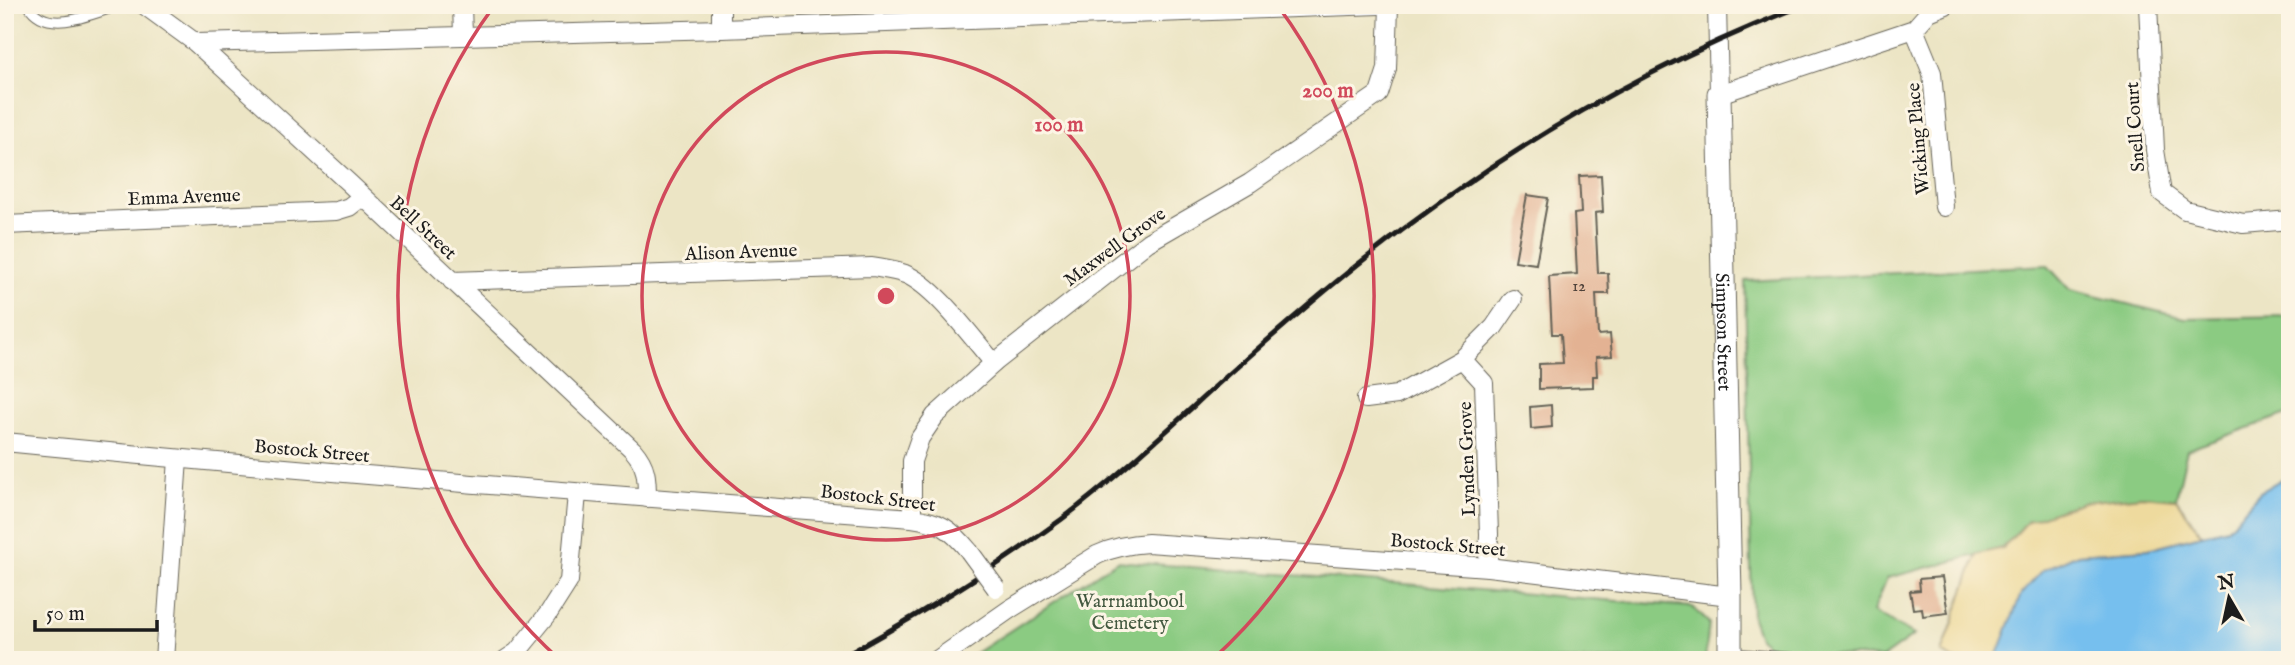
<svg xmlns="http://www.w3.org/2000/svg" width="2295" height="665" viewBox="0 0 2295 665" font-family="'IM FELL English',serif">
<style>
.green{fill:#8bcb82;stroke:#54744f;stroke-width:2}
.sand{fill:#eeda9e;stroke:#857b5d;stroke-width:2}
.water{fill:#76bfee;stroke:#496e85;stroke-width:2}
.building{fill:#e3b293}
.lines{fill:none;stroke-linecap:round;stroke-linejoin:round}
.service-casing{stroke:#656257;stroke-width:11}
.minor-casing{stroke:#656257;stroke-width:20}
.tertiary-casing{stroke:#656257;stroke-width:25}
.service{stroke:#fff;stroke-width:9}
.minor{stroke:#fff;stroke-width:18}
.tertiary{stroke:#fff;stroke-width:23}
.rail{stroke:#1c1c1c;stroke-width:5}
.minor-bridge-casing{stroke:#656257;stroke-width:20;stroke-linecap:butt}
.minor-bridge{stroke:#fff;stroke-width:18}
.ring{fill:none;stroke:#d1495b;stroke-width:3.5}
.labels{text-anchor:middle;stroke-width:6;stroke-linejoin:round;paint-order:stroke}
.number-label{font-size:16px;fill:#4e423a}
.street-label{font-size:19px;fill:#1c1c1c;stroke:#fcf5e5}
.park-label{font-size:19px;fill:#435940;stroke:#fcf5e5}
.centre{fill:#d1495b;stroke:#fcf5e5;stroke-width:3.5}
.ring-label{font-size:21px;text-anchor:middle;font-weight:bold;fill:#d1495b;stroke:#fcf5e5;stroke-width:6;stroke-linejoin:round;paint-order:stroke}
</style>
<rect width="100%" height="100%" fill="#fcf5e5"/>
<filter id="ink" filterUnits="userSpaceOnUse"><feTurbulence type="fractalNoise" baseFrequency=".0143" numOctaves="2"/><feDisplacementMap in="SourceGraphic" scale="14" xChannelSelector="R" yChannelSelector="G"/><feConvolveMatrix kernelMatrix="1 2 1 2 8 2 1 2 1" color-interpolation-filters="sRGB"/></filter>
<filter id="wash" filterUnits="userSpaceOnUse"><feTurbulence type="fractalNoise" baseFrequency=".00686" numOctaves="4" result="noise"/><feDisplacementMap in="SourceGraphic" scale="28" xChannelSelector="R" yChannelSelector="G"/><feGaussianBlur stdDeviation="1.57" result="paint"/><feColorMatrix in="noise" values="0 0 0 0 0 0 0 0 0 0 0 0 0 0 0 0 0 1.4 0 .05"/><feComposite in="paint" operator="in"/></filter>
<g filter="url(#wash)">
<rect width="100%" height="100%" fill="#ece5c5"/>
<g class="green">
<polygon points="2047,265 2070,290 2185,318 2290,316 2290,413 2187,450 2176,499 2142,496 2028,521 2003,548 1887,578 1873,612 1914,635 1882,658 1796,652 1770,647 1759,638 1752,618 1745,281"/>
<polygon points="1117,561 1692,607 1709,623 1705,660 965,660"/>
</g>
<polygon class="sand" points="2142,496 2176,499 2202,535 2148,549 2078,554 2043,570 1996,660 1953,660 1942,653 1977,554 2003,548 2028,521 2083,502"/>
<polygon class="water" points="2290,474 2290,660 1996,660 2021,594 2043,570 2078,554 2148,549 2228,528 2260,492"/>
<g id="blocks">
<g class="building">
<polygon points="1601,175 1603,212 1595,213 1598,273 1608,273 1609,294 1596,294 1598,335 1610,334 1612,356 1596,357 1597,376 1593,376 1593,387 1539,389 1539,364 1563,363 1561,334 1552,334 1549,276 1577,274 1574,214 1581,213 1579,176"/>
<polygon points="1527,195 1548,198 1536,264 1515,261"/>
<polygon points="1551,405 1552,427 1531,429 1530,407"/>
<polygon points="1942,577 1948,613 1923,616 1922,608 1913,609 1910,591 1920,590 1919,579"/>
</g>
</g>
</g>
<g filter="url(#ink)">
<use href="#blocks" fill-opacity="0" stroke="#656257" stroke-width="2"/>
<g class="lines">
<g class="service-casing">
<g id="service">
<path d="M28,5C47,37 93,13 121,5"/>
<polyline points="1732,653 1828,660"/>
</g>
</g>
<g class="minor-casing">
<g id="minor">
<path d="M144,5L196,43L350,184L633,450C647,466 647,478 647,498"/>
<polyline points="462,5 463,35"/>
<polyline points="721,5 721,29"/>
<polyline points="1717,5 1719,94 1914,29 1929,12 1946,5"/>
<polyline points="2148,5 2155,150 2162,193 2185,210 2243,224 2290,220"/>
<polyline points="1914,29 1932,73 1944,207"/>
<polyline points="196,43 721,29 1379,5"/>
<polyline points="5,225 336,211 349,207 362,197"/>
<path d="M452,281L872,267C883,269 894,270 905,274C935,286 972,338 994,363"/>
<polyline points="1462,359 1494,327 1513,299"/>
<polyline points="1366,399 1397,395 1462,359 1484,383 1489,534 1488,567"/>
<path d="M5,442C307,472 609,495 912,518C941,522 950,528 969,551"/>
<polyline points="912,518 912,461 920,438 935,416 994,363 1148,242 1250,183 1379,94 1387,69 1389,5"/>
<polyline points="164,660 178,459"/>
<polyline points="505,660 517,652 548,614 569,581 577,494"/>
<path d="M937,660L1010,609L1097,555C1114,547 1129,544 1148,543L1488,567L1730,596"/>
</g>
</g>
<g class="tertiary-casing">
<g id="tertiary">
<path id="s1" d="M1719,94L1730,596V660"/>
</g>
</g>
<use href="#service" class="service"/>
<use href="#minor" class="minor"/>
<use href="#tertiary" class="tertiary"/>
<path class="rail" d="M837,660C914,618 991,571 1062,519C1114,480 1162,435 1209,392C1258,348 1307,305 1357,265C1494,156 1641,67 1805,5"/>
<g class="minor-bridge-casing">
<polyline id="minor-bridge" points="969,551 996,588"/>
</g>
<use href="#minor-bridge" class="minor-bridge"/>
</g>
</g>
<g class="ring">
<circle cx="886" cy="296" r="244"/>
<path d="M559 659A488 488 0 0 1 494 6M1278 6A488 488 0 0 1 1213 659"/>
</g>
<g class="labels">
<g class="number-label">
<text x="1579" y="291">12</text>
</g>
<g class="street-label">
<text transform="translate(2134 127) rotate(-94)" y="7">Snell Court</text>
<text transform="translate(1917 139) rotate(-95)" y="7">Wicking Place</text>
<text transform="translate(184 196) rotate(-2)" y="7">Emma Avenue</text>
<text transform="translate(424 227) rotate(43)" y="7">Bell Street</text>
<text transform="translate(1114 246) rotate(-36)" y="7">Maxwell Grove</text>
<text transform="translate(741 251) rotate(-2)" y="7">Alison Avenue</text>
<text dy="7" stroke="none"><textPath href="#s1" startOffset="238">Simpson Street</textPath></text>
<text transform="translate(312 450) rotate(5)" y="7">Bostock Street</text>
<text transform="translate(1466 459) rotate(-92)" y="7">Lynden Grove</text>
<text transform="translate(878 497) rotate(7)" y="7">Bostock Street</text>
<text transform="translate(1448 544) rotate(5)" y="7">Bostock Street</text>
</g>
<g class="park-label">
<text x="1130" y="607">Warrnambool<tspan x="1130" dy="22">Cemetery</tspan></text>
</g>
</g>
<circle cx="886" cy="296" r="10" class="centre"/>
<g class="ring-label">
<text x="1328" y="97">200 m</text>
<text x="1059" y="131">100 m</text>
</g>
<rect width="2295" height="665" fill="none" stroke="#fcf5e5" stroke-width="28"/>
<g transform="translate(2229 598) rotate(351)" stroke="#fcf5e5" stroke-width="5" paint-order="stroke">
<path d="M0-5L12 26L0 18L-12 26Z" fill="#1c1c1c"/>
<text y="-10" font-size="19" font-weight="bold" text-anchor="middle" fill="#1c1c1c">N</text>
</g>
<path d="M35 620v10h122v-10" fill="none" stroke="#1c1c1c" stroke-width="3.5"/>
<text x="46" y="620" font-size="21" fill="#1c1c1c" stroke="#fcf5e5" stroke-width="5" paint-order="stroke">50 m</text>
</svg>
